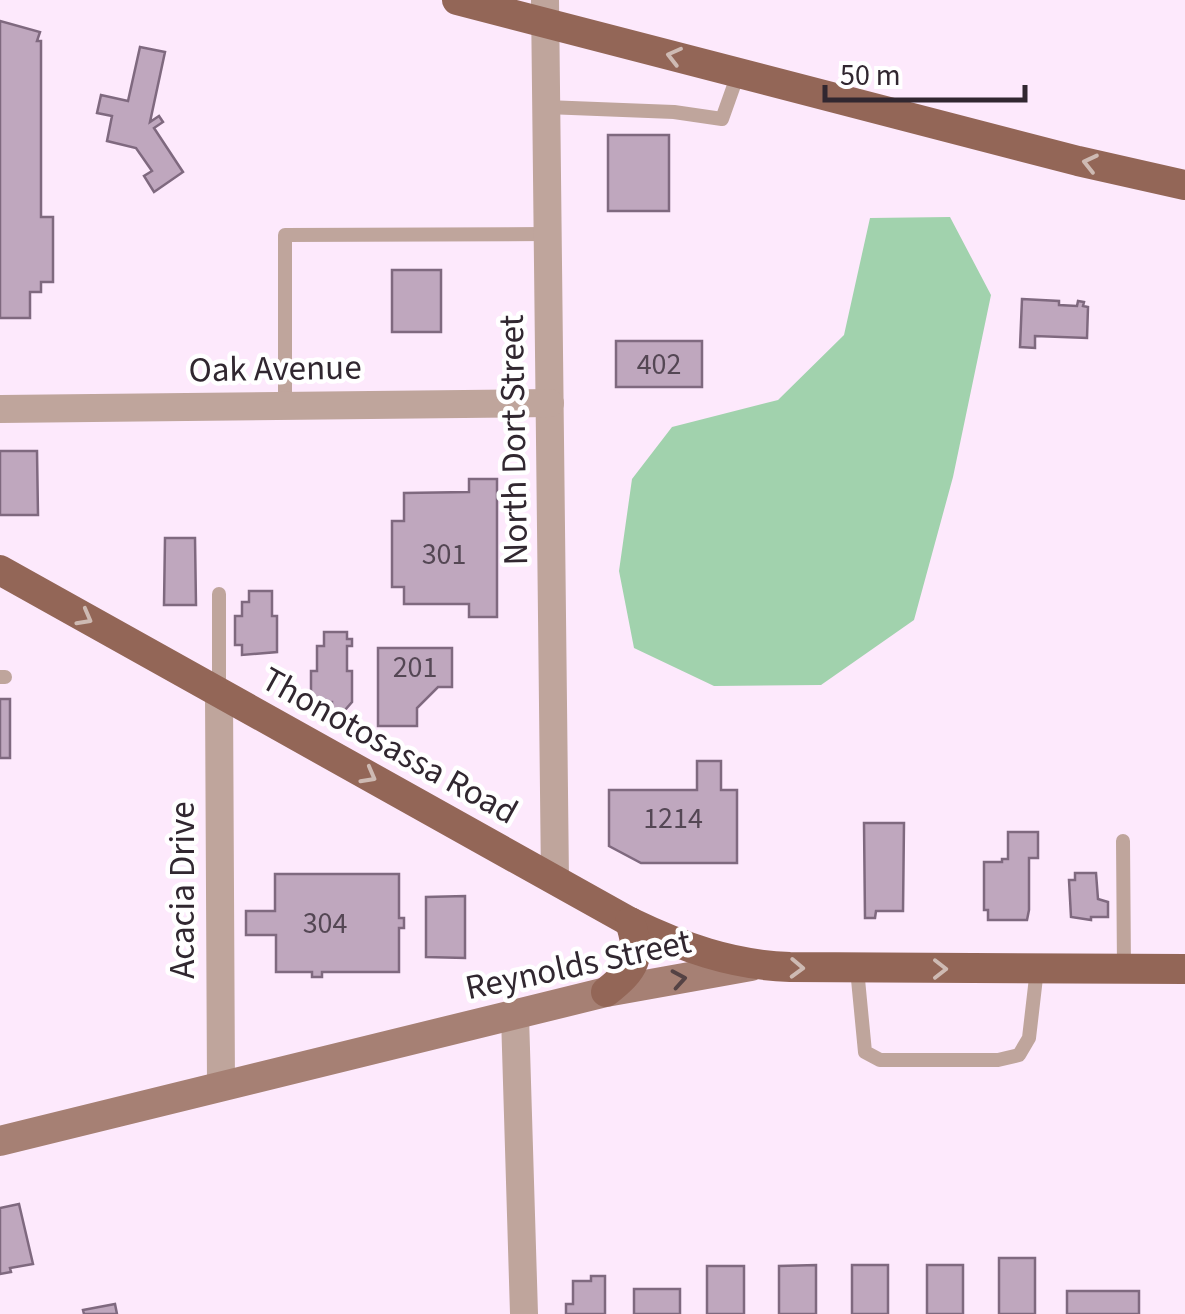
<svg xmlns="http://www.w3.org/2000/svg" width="1185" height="1314" viewBox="0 0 1185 1314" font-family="'Source Sans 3',sans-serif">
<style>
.green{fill:#a1d2ad}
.building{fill:#bfa7be;stroke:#7f697f;stroke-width:2.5}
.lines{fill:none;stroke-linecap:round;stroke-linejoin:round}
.lane{stroke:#bfa59c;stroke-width:14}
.street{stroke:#bfa59c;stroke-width:28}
.secondary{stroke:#a68074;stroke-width:30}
.primary{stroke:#936657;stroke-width:30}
.oneway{stroke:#cebab3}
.oneway2{stroke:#544244}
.labels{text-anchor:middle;stroke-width:9;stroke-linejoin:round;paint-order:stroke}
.number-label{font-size:30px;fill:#544754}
.street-label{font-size:35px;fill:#312730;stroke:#fff}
</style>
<rect width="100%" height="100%" fill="#fde9fc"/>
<polygon class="green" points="950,217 991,295 953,477 914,620 821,685 714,686 634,648 619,571 632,479 672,427 778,400 844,335 870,218"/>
<g class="building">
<polygon points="0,21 40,32 37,41 41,41 41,217 53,217 53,282 41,282 41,292 30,292 30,318 0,318"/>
<polygon points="140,47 165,52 150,122 159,116 163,122 154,128 183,172 154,192 144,176 152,171 136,148 107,141 112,116 97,113 101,95 128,101"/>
<rect x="608" y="135" width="61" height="76"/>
<rect x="392" y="270" width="49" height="62"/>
<polygon points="1022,299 1059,301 1059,305 1077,306 1078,301 1084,302 1083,306 1088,307 1087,338 1035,336 1035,348 1020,347"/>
<rect x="616" y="341" width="86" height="46"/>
<polygon points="0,451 37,451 38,515 0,515"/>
<polygon points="469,479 497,479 497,617 469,617 469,604 404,604 404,587 392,587 392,521 404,521 404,493 469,492"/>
<polygon points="165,538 195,538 196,605 164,605"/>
<polygon points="249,591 272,591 272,616 277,616 277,652 242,655 242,645 235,645 235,616 242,616 242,602 249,602"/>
<polygon points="324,632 347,632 347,639 352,639 352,646 347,646 347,671 352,671 352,702 345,710 332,710 332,702 311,703 311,671 317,671 317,646 324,646"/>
<polygon points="378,648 452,648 452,687 438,687 417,708 417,726 378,726"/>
<rect x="0" y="699" width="10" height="59"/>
<polygon points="697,761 721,761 721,790 737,790 737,863 641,863 609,846 609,790 697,790"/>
<polygon points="864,823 904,823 903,911 876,911 875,918 865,918"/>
<polygon points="1008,832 1038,832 1038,858 1029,858 1029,910 1027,920 988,920 988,910 984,910 984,862 1002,862 1002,859 1008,859"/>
<polygon points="1075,873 1096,873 1098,899 1108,902 1108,917 1091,917 1091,920 1071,917 1069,880 1075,880"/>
<polygon points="275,874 399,874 399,918 404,918 404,928 399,928 399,972 322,972 322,977 312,977 312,972 276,972 276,935 246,935 246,911 275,911"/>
<polygon points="465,896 465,958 426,957 426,897"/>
<polygon points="19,1204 33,1264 10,1268 11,1272 0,1274 0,1208"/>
<rect x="999" y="1258" width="36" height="56"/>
<polygon points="816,1265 816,1314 779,1314 779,1266"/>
<rect x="852" y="1265" width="36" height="49"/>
<rect x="927" y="1265" width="36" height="49"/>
<rect x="707" y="1266" width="37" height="48"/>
<polygon points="591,1276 605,1276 605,1314 566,1314 566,1304 573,1304 573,1281 591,1281"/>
<rect x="634" y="1289" width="46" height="25"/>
<rect x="1067" y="1291" width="72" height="23"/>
<polygon points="115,1304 117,1314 84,1314 83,1310"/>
</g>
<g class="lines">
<g class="lane">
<polyline points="546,107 674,112 722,119 738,74"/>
<polyline points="285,406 285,235 548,234"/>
<polyline points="0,677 5,677"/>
<polyline points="219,692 219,594"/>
<polyline points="1123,841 1124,968"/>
<polyline points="857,969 865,1052 880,1060 998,1060 1019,1055 1029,1038 1037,969"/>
</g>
<g class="street">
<polyline points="545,0 555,880"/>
<polyline points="0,409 550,403"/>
<polyline points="219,693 221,1086"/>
<polyline points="515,1016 524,1314"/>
</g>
<polyline class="secondary" points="0,1141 606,992 751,966"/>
<g class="primary">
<polyline points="457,0 1078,161 1185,185"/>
<path d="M0,570L630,922C682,947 731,965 790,967L1185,969"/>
<path d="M606,992C635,969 642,958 630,922"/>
</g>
</g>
<defs><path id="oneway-chevron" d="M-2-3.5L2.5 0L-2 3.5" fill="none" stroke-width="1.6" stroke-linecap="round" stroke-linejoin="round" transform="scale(2.5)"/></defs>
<g class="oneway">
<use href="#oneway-chevron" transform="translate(674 56) rotate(-166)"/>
<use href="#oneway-chevron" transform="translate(1090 163) rotate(-167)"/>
<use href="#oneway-chevron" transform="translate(85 618) rotate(29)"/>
<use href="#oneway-chevron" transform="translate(369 776) rotate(29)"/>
<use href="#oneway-chevron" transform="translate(797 968) rotate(2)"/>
<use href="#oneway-chevron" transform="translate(940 969)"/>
</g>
<use class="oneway2" href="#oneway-chevron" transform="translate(679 979) rotate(-10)"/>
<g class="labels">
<g class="number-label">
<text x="659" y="374">402</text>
<text x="444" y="564">301</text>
<text x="415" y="677">201</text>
<text x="673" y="828">1214</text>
<text x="325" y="933">304</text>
</g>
<g class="street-label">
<text transform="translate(275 368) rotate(-1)" y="12">Oak Avenue</text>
<text transform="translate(513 440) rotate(-91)" y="12">North Dort Street</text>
<text transform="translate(390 745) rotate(29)" y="12">Thonotosassa Road</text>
<text transform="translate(182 890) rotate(-90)" y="12">Acacia Drive</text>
<text transform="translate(578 964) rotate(-12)" y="12">Reynolds Street</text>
</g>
</g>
<path d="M825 85v15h200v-15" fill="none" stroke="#312730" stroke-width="5"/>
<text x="840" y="85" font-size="30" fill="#312730" stroke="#ffffff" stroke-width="8" paint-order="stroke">50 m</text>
</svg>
